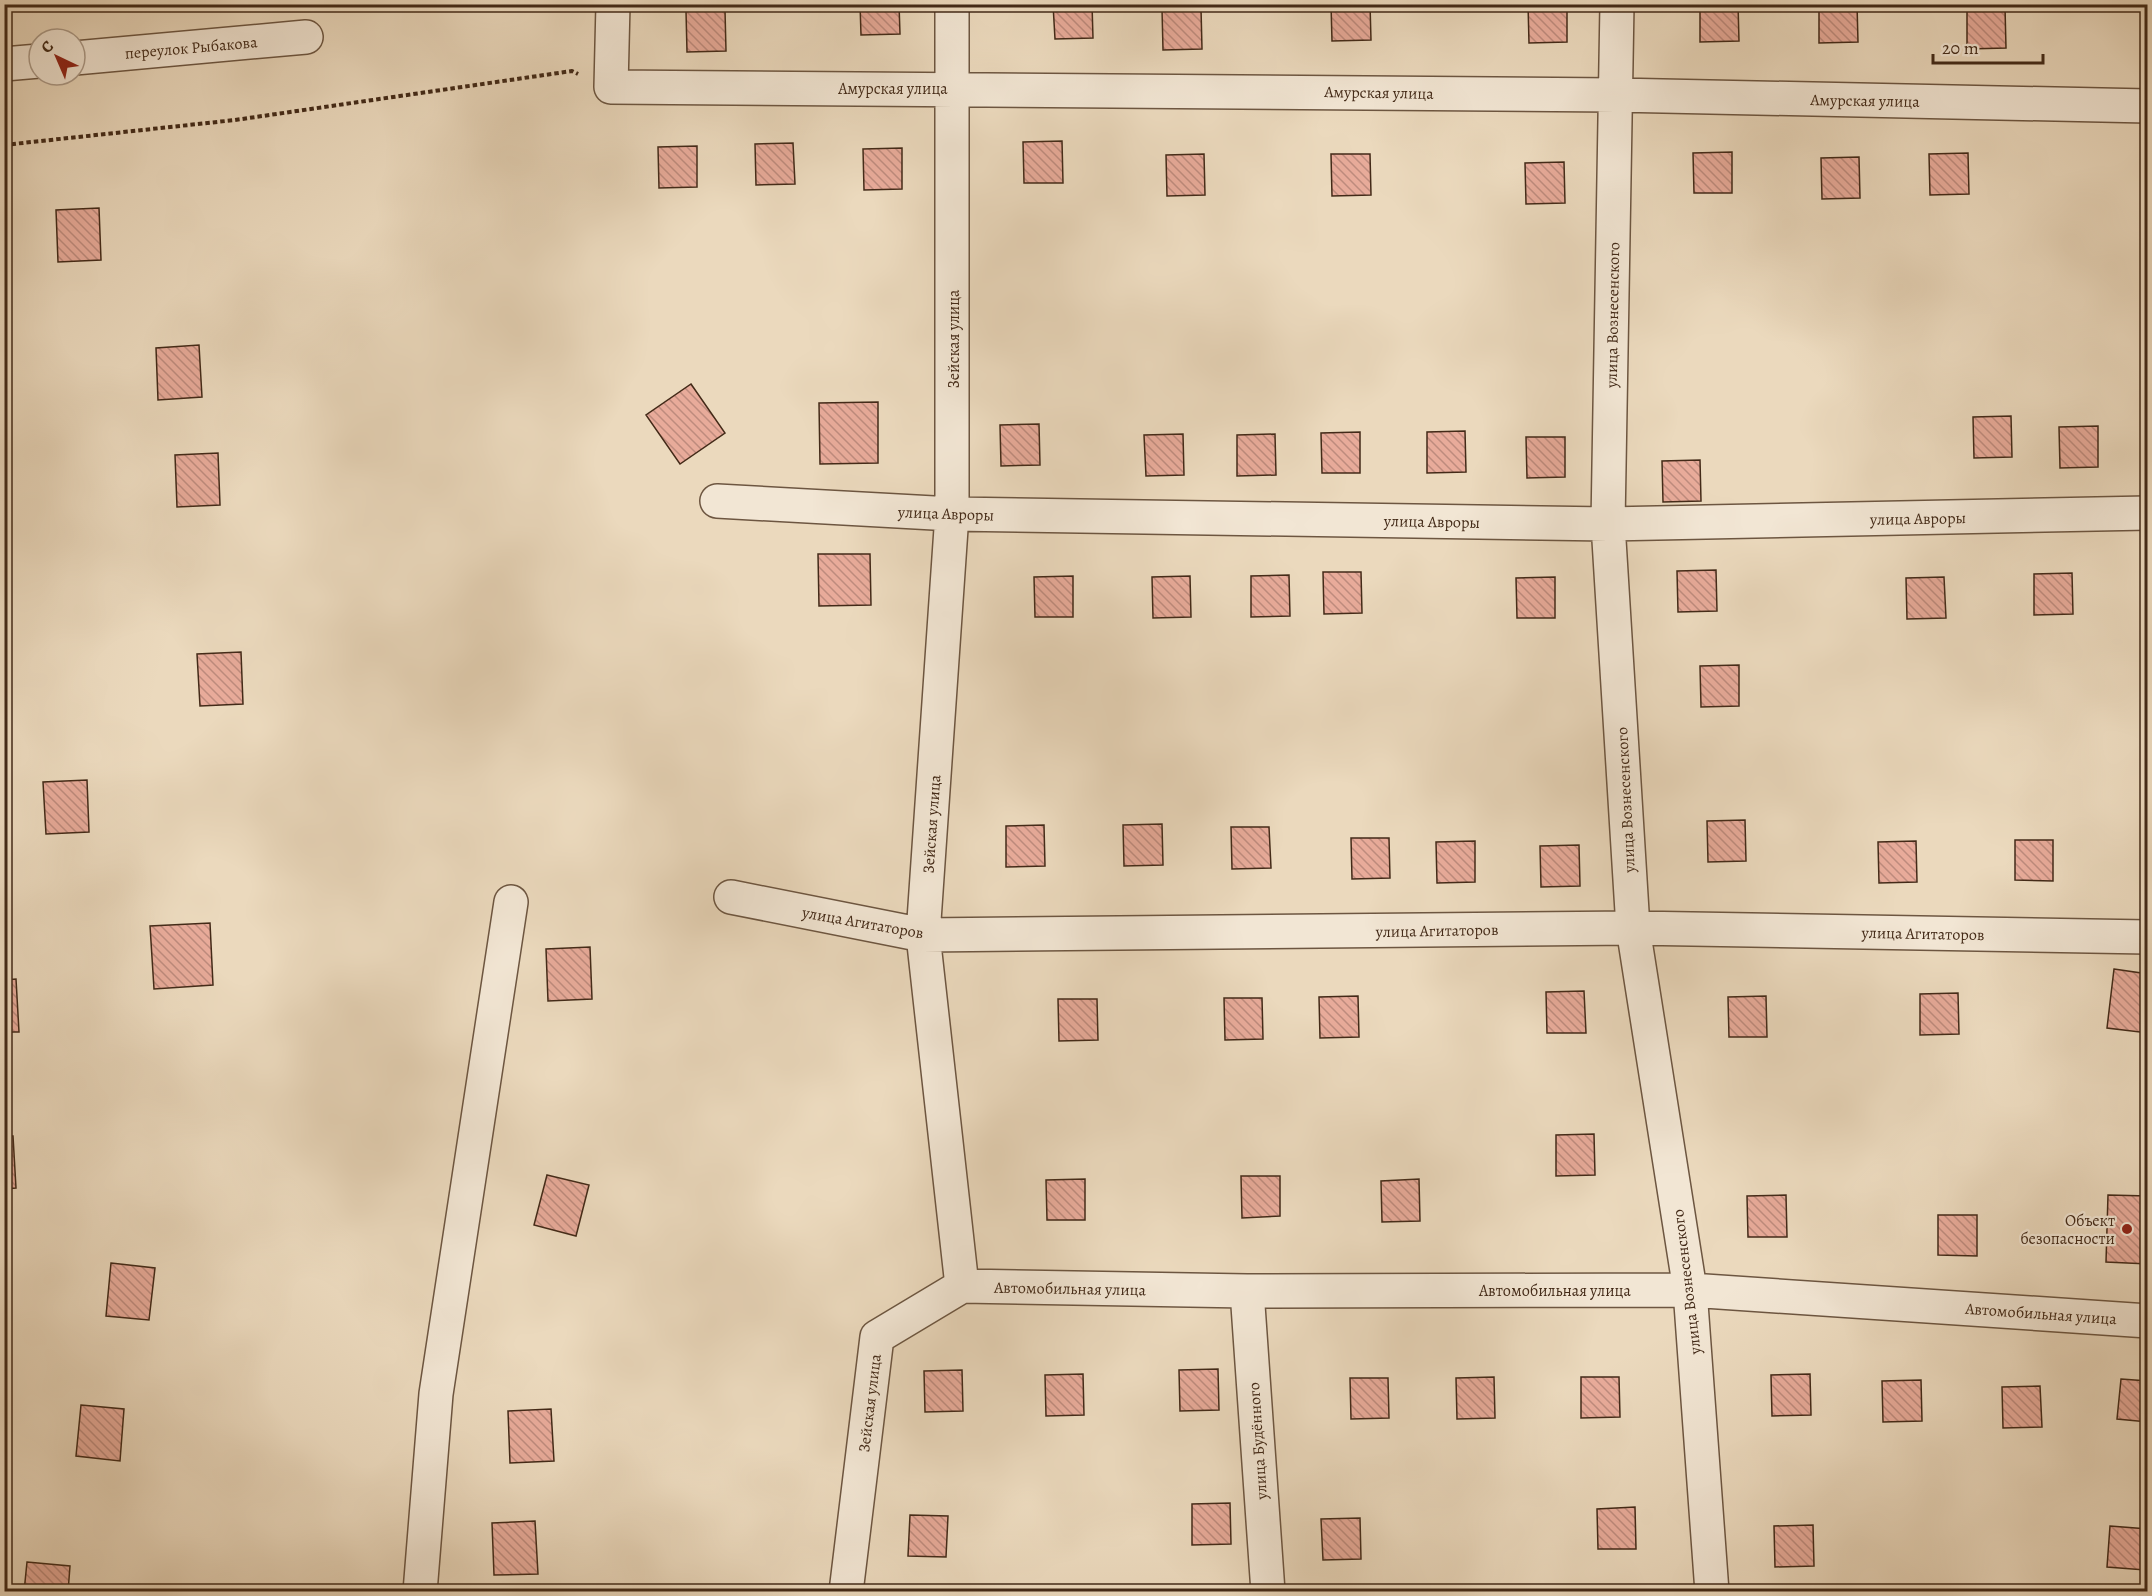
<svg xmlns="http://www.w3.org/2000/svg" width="2152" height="1596" font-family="Alegreya,serif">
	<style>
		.building { fill: url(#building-back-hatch); stroke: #432a18; stroke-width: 1.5 }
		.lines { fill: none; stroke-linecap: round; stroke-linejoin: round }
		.minor-casing { stroke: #6d5641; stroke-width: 36 }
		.path { stroke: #432a18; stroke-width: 4; stroke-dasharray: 4.5 3; stroke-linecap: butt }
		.minor { stroke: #f2e6d4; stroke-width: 33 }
		.poi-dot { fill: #8f2418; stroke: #f2e6d4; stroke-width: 2 }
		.labels { text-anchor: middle; stroke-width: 4.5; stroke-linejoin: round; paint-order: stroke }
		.street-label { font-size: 16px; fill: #432a18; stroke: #f2e6d4 }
		.poi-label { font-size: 16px; fill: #432a18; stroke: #f2e6d4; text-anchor: end }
	</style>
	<defs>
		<pattern id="building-back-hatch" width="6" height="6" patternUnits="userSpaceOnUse" patternTransform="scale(1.5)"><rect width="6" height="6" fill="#e8ab9a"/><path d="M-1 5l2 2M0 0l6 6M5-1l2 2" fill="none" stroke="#be8b7d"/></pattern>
	</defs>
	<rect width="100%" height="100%" fill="#ebd9bd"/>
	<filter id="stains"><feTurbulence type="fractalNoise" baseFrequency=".00333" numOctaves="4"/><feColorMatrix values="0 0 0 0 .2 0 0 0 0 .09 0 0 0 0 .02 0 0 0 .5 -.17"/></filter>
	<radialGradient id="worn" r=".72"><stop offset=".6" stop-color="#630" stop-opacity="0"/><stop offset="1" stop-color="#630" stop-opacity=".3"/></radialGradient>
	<path class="building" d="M860,4H899L900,34L861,35Z
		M1053,4H1092L1093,38L1055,39Z
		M1331,4H1370L1371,40L1332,41Z
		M1528,4H1567V42L1529,43Z
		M1700,4H1738L1739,41L1700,42Z
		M1819,4H1857L1858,42L1819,43Z
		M2005,7L2006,48L1967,49V8Z
		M1201,8L1202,49L1163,50L1162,9Z
		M725,10L726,51L687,52L686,11Z
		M1062,141L1063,183H1024L1023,142Z
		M793,143L795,184L756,185L755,144Z
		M697,146V187L659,188L658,147Z
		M902,148V189L864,190L863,149Z
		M1732,152V193H1694L1693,153Z
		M1968,153L1969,194L1930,195L1929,154Z
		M1204,154L1205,195L1167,196L1166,155Z
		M1331,154H1370L1371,195L1332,196Z
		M1859,157L1860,198L1822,199L1821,158Z
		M1564,162L1565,203L1526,204L1525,163Z
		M99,208L101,260L58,262L56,210Z
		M199,345L202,397L158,400L156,348Z
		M691,384L725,433L680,464L646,415Z
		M878,402V463L820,464L819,403Z
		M2011,416L2012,457L1974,458L1973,417Z
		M1039,424L1040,465L1001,466L1000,425Z
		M2098,426V467L2060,468L2059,427Z
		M1465,431L1466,472L1427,473V432Z
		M1360,432V473H1322L1321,433Z
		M1183,434L1184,475L1146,476L1144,435Z
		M1275,434L1276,475L1237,476V435Z
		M1526,437H1565V477L1527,478Z
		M218,453L220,505L177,507L175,455Z
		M1700,460L1701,501L1663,502L1662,461Z
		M818,554H870L871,605L819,606Z
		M1716,570L1717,611L1678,612L1677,571Z
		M1323,572H1361L1362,613L1324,614Z
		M2072,573L2073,614L2034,615V574Z
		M1289,575L1290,616L1251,617V576Z
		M1073,576V617H1035L1034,577Z
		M1190,576L1191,617L1153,618L1152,577Z
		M1555,577V618H1517L1516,578Z
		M1944,577L1946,618L1907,619L1906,578Z
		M241,652L243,704L200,706L197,654Z
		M1739,665V706L1701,707L1700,666Z
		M87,780L89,832L46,834L43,782Z
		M1745,820L1746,861L1708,862L1707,821Z
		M1162,824L1163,865L1124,866L1123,825Z
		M1044,825L1045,866L1006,867V826Z
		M1231,827H1269L1271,868L1232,869Z
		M1351,838H1389L1390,878L1352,879Z
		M2015,840H2053V881L2015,880Z
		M1475,841V882L1437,883L1436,842Z
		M1916,841L1917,882L1879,883L1878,842Z
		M1579,845L1580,886L1541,887L1540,846Z
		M210,923L213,985L154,989L150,926Z
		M590,947L592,999L548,1001L546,949Z
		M2114,969L2148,974V1033L2107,1028Z
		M16,979L19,1032H4V980Z
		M1584,991L1586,1033H1547L1546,992Z
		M1958,993L1959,1034L1920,1035V994Z
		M1358,996L1359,1037L1320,1038L1319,997Z
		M1766,996L1767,1037H1729L1728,997Z
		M1224,998H1262L1263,1039L1225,1040Z
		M1058,999H1097L1098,1040L1059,1041Z
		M1594,1134L1595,1175L1556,1176V1135Z
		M4,1136H13L16,1188L4,1189Z
		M547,1175L589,1185L576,1236L534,1225Z
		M1241,1176H1280V1216L1242,1218Z
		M1085,1179V1220H1047L1046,1180Z
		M1419,1179L1420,1221L1382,1222L1381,1181Z
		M1786,1195L1787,1237H1748L1747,1196Z
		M2108,1195L2148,1196V1264L2106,1262Z
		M1938,1215H1977V1256L1938,1255Z
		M111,1263L155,1268L149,1320L106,1316Z
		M1218,1369L1219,1410L1180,1411L1179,1370Z
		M962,1370L963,1411L925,1412L924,1371Z
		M1083,1374L1084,1415L1046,1416L1045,1375Z
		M1810,1374L1811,1415L1772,1416L1771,1375Z
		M1494,1377L1495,1418L1457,1419L1456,1378Z
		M1581,1377H1619L1620,1417L1581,1418Z
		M1350,1378H1388L1389,1418L1351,1419Z
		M2121,1379L2148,1381V1422L2117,1419Z
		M1921,1380L1922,1421L1883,1422L1882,1381Z
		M2040,1386L2042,1427L2003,1428L2002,1387Z
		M81,1405L124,1409L120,1461L76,1456Z
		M551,1409L554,1461L510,1463L508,1411Z
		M1230,1503L1231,1544L1192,1545V1504Z
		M1635,1507L1636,1549H1598L1597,1509Z
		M910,1515L948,1516L946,1557L908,1556Z
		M1360,1518L1361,1559L1323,1560L1321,1519Z
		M535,1521L538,1574L494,1575L492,1523Z
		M1813,1525L1814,1566L1775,1567L1774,1526Z
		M2110,1526L2148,1529L2145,1570L2107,1567Z
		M27,1562L70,1566L68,1592H24Z"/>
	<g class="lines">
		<g class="minor-casing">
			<path id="minor" d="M613,4L611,87L1616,95L2148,106
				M1617,4L1608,524L1633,928L1690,1290L1712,1592
				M75,58L306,37
				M4,64L39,61
				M717,501L952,514L1608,524L2148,513
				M731,897L923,935L1633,928L2148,937
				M962,1286L1247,1291L1690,1290L2148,1321
				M1247,1291L1268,1592
				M420,1592L436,1394L511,902
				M846,1592L877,1337L962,1286L923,935L952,514V4"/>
		</g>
		<path class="path" d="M4,145L235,120L572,71L578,74"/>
		<use href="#minor" class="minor"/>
	</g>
	<circle class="poi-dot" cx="2127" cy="1229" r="6"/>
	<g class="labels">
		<g class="street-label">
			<text transform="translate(191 47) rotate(-5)" y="6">переулок Рыбакова</text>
			<text x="893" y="94">Амурская улица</text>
			<text transform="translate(1379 92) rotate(1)" y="6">Амурская улица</text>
			<text transform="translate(1865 100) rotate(1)" y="6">Амурская улица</text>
			<text transform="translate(1612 315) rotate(-89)" y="6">улица Вознесенского</text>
			<text transform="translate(953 339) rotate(-90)" y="6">Зейская улица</text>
			<text transform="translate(946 513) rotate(2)" y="6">улица Авроры</text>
			<text transform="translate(1918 518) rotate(-1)" y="6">улица Авроры</text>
			<text transform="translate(1432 521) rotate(1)" y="6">улица Авроры</text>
			<text transform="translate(1625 800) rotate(-93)" y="6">улица Вознесенского</text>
			<text transform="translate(931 824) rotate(-86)" y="6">Зейская улица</text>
			<text transform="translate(863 922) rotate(10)" y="6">улица Агитаторов</text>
			<text transform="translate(1437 930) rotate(-1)" y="6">улица Агитаторов</text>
			<text transform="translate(1923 933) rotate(1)" y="6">улица Агитаторов</text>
			<text transform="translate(1686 1282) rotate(-97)" y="6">улица Вознесенского</text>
			<text transform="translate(1070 1288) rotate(1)" y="6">Автомобильная улица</text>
			<text x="1555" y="1296">Автомобильная улица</text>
			<text transform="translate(2041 1313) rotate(4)" y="6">Автомобильная улица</text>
			<text transform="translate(869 1403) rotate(-83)" y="6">Зейская улица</text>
			<text transform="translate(1257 1441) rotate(-94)" y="6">улица Будённого</text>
		</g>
		<g class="poi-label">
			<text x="2115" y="1226">Объект<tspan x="2115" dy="18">безопасности</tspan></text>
		</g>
	</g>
	<rect width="2152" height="1596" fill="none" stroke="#ebd9bd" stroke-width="24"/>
	<rect x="6" y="6" width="2140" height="1584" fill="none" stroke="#432a18" stroke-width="3"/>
	<rect x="12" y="12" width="2128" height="1572" fill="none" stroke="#432a18" stroke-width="1.5"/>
	<g transform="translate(57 57) rotate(316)"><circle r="28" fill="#f2e6d4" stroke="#ac9b89" stroke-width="1.5"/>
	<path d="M0-4.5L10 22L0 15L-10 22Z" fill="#8f2418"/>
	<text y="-9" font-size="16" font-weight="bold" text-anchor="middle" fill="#432a18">С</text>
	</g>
	<path d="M1933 54v9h110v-9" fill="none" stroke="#432a18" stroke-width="3"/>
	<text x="1942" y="54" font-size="18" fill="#432a18" stroke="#f2e6d4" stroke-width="4.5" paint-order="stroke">20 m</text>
	<rect width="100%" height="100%" filter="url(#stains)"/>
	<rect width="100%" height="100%" fill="url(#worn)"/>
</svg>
